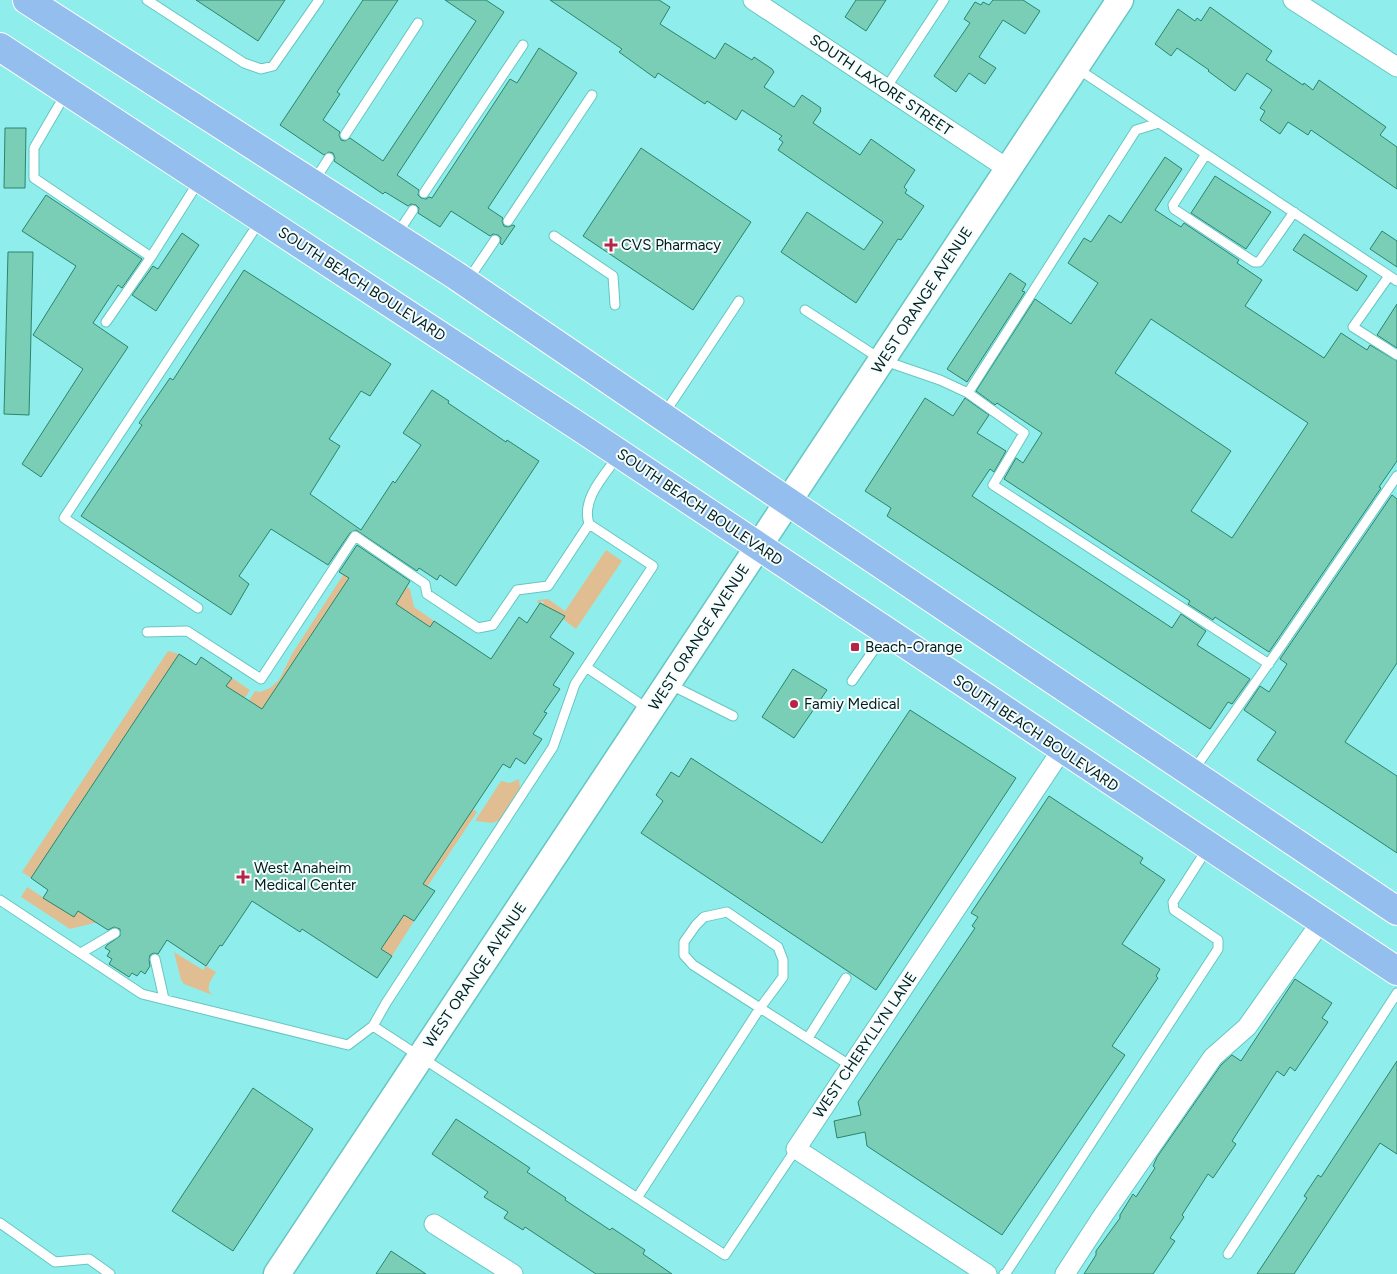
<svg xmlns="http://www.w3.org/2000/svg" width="1397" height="1274" font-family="Figtree,sans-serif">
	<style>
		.green { fill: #e1be92 }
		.building { fill: #79ceb5; stroke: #2b846e; fill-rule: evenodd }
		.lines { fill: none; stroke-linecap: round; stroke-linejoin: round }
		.lane-casing { stroke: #66c6c3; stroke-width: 11 }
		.street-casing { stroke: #66c6c3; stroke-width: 21 }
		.secondary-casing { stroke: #66c6c3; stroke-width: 29 }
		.primary-casing { stroke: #fff; stroke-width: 30 }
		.lane { stroke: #fff; stroke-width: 9 }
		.street { stroke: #fff; stroke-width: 19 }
		.secondary { stroke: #fff; stroke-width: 26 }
		.primary { stroke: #94beee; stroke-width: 28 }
		.poi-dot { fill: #b62447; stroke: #f5fdfd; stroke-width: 2 }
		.labels { text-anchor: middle; stroke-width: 4; stroke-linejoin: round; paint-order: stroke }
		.street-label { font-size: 15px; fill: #001e1e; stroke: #f5fdfd }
		.poi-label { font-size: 15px; fill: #001e1e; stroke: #f5fdfd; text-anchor: start }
	</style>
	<rect width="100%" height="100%" fill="#8feeeb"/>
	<path class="green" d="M606,550L622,561L576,629L543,604L544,602L542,601L539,604L537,602L538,600L548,599L565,611Z
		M354,558L361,560L209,791L216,751L255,691L260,692L270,688L279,680L292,654Z
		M386,573L410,589L414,607L434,621L430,627L396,604Z
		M168,651L179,654L31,878L22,872Z
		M232,678L250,690L188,784L186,783L243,697L226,686Z
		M519,779L520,788L500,820L492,823L475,821L501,781L510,783Z
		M473,809L477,812L427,887L423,884Z
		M27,887L74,917L78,911L118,917L70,929L21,897Z
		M404,915L414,921L392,956L381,949Z
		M174,952L203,970L206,966L216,972C212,979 206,985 210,993L215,996L184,984L181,980Z"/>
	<path class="building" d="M196,0H285L258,41Z
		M363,0H398L337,92L340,94L323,120L340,132L339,135L341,140L345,141L350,138L383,161L476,21L445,0H486L504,12L397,175L419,190L418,195L421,198L426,199L429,197L432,198L510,79L517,83L539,48L577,73L488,208L503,218L502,221L504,226L508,227L513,225L515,226L502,245L500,243L501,238L498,235L493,234L490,236L451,211L440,227L418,213L419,208L416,205L411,204L408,206L385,192L383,194L334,161L335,158L333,153L329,152L324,155L280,125Z
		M550,0H659L670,7L660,24L715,59L725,43L752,60L754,57L772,69L774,72L764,87L794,107L802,95L821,108L820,110L821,111L813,123L860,155L871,139L915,170L904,187L907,190L905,193L924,206L901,240L898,239L856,303L781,252L807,212L864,250L883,222L778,150L783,142L779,139L782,136L742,110L736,120L707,101L705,104L658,73L655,78L619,52L622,49Z
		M856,0H886L866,31L845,17Z
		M993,0H1023L1040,11L1025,34L1003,20L979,57L996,68L985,84L969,73L956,92L934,76L970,23L964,19L975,2L981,5L983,2L989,5Z
		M1210,7L1272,51L1266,60L1303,85L1304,83L1313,90L1319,80L1386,127L1380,135L1397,147V189L1311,130L1308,135L1288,122L1280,134L1260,120L1265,111L1260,108L1272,90L1247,73L1235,91L1208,71L1209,70L1177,48L1171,56L1155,44L1178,9L1195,21L1197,18L1201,21Z
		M5,128H26L25,188H4Z
		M641,148L751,222L693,310L583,236Z
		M1165,157L1182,169L1155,210L1181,227L1184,223L1239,260L1237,263L1262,280L1245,306L1324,358L1341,333L1367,350L1370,345L1397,361V461L1379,487L1381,488L1269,652L1215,617L1213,620L1188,604L1190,601L1004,479L1016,458L1023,463L1042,433L997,403L995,405L976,391L1035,299L1071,324L1098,283L1068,263L1084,238L1091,242L1109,215L1121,223ZM1151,319L1308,423L1232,538L1191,511L1231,451L1115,373Z
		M1215,176L1271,212L1246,249L1191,213Z
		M46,195L142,259L122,288L118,285L93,323L128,347L41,477L22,464L83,369L33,335L76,266L22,231Z
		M1382,231L1397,241V267L1370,249Z
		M182,233L199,245L156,311L132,295L153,266L158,269Z
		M1304,234L1367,276L1357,291L1293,250Z
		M8,252H33L29,415L4,414Z
		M244,270L391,364L370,396L361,391L329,439L340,446L310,494L361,530L393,481L395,483L421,445L403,433L432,390L449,401L448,403L506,442L507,440L539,461L456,586L440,575L437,580L419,568L417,571L356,530L350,533L328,565L271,529L239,576L249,584L231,615L81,516L142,425L139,423L170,378L173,380Z
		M1010,273L1026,284L1022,291L1025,292L967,382L947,369Z
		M1397,304V348L1377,335Z
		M925,398L953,416L965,398L989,415L977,433L1006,451L994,472L990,469L972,496L1172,628L1181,614L1206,631L1197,645L1250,679L1232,704L1228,702L1210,729L887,516L891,508L865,491Z
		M1392,495L1397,499V663L1345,742L1397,776V853L1257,760L1276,732L1244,710L1260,686L1269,692L1287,664L1280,659Z
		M357,545L410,581L396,604L430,627L434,621L491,659L519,617L527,623L540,603L565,616L550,637L574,653L553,685L560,689L544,712L547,713L533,734L542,739L525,764L516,758L510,768L503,764L423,884L435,891L414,921L404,915L381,949L392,956L377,978L302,929L300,932L252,901L222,946L220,945L206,966L167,940L158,954L154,953L150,955L149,960L150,966L145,974L141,971L137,976L132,973L129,977L109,964L112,959L107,956L110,951L105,948L107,945L120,936V929L114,927L108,930L78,911L74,917L43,898L48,890L31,878L179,654L196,665L201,657L232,678L226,686L262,709L349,578L339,572Z
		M793,669L827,690L794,738L762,717Z
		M910,710L1016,778L876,990L641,833L663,801L656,795L671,772L679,777L691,758L822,843Z
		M1049,796L1143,858L1140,863L1165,880L1122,944L1160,969L1156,976L1158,978L1112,1046L1125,1055L1002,1235L867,1146L865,1132L837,1138L834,1121L861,1115L858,1102L975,928L972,926L978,917L971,913Z
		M1295,979L1332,1003L1322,1018L1328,1022L1295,1071L1290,1067L1284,1076L1277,1071L1232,1141L1236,1144L1213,1178L1208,1174L1182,1215L1184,1217L1170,1238L1175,1241L1153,1274H1084L1096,1255V1251L1120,1218V1215L1133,1194L1136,1197L1155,1168L1153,1166L1157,1157L1221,1065L1232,1055L1241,1061Z
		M1397,1061V1154L1380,1143L1294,1274H1257L1307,1198L1304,1196L1318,1175L1321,1177Z
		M253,1088L313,1129L233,1251L172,1211Z
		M456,1119L530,1168L527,1172L566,1198L565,1200L610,1230L612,1228L645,1250L643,1254L672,1274H596L525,1227L523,1230L504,1218L508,1212L484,1197L488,1192L432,1154Z
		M391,1251L426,1274H376Z"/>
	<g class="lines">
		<g class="lane-casing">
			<path id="lane" d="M147,0L244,63L261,69L273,66L319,0
				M1078,69L1397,281
				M886,88L944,0
				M66,93L34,148V178L151,257L106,322
				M345,135L418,23
				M1206,154L1173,205L1174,209L1254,262H1259L1294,212
				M314,181L329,158
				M424,193L523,45
				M508,221L592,95
				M397,234L413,210
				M554,236L613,276L615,305
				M151,257L199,181
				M1389,276L1353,327L1397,355
				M468,280L495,240
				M805,310L882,360L940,380L968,393L1136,130L1159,123
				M968,393L1024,433L993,485L1269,664
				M664,414L739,301
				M198,608L64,518L260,221
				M147,632L187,631L261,679L355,536L425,584L427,594L478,628L493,625L517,590L548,586L589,524
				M586,667L648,709
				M852,681L885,634
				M671,685L733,716
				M1193,771L1281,646L1397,476
				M0,900L142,994L348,1045L373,1026L386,1003L553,747L575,684L653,566L589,524C581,499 604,476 618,456
				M81,953L115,933
				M155,959L164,999
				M373,1026L725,1255L796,1149
				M808,1038L846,978
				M637,1198L760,1008L693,965L684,955V942L696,925L704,917L727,912L778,947L783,960V977L760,1008L851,1066
				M0,1223L55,1262L89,1259L110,1274
				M1228,1254L1397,993
				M1004,1274L1006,1273L1218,949V940L1174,910L1173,902L1207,849"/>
		</g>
		<g class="street-casing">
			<path id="street" d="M753,0L1008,169
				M1293,0L1397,67
				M434,1224L513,1274
				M987,1274L796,1149L1061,751
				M1065,1274L1102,1217L1213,1057L1247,1027L1321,922"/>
		</g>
		<g class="secondary-casing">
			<path id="secondary" d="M277,1274L1120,0"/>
		</g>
		<g class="primary-casing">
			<path id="primary" d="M27,0L455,275L750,476L1397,911
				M0,47C195,174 390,301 584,430C855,611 1125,793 1397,971"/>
		</g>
		<use href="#lane" class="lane"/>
		<use href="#street" class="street"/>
		<use href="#secondary" class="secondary"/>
		<use href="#primary" class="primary"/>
	</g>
	<g class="poi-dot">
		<path d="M608.5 237.5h5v5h5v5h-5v5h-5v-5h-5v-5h5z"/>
		<rect x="850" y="642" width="10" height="10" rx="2.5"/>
		<circle cx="794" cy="704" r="5"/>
		<path d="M240.5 869.5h5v5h5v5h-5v5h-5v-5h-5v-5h5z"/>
	</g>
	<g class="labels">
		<g class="street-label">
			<text transform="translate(881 85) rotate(34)" y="5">SOUTH LAXORE STREET</text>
			<text transform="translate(362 284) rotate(33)" y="5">SOUTH BEACH BOULEVARD</text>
			<text transform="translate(922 300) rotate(-57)" y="5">WEST ORANGE AVENUE</text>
			<text transform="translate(700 507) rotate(34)" y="5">SOUTH BEACH BOULEVARD</text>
			<text transform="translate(699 637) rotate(-57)" y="5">WEST ORANGE AVENUE</text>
			<text transform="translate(1036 733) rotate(34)" y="5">SOUTH BEACH BOULEVARD</text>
			<text transform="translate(475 975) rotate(-56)" y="5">WEST ORANGE AVENUE</text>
			<text transform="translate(865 1045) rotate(-56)" y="5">WEST CHERYLLYN LANE</text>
		</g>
		<g class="poi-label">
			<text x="621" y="250">CVS Pharmacy</text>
			<text x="865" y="652">Beach-Orange</text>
			<text x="804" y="709">Famiy Medical</text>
			<text x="254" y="873">West Anaheim<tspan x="254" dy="17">Medical Center</tspan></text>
		</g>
	</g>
</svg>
